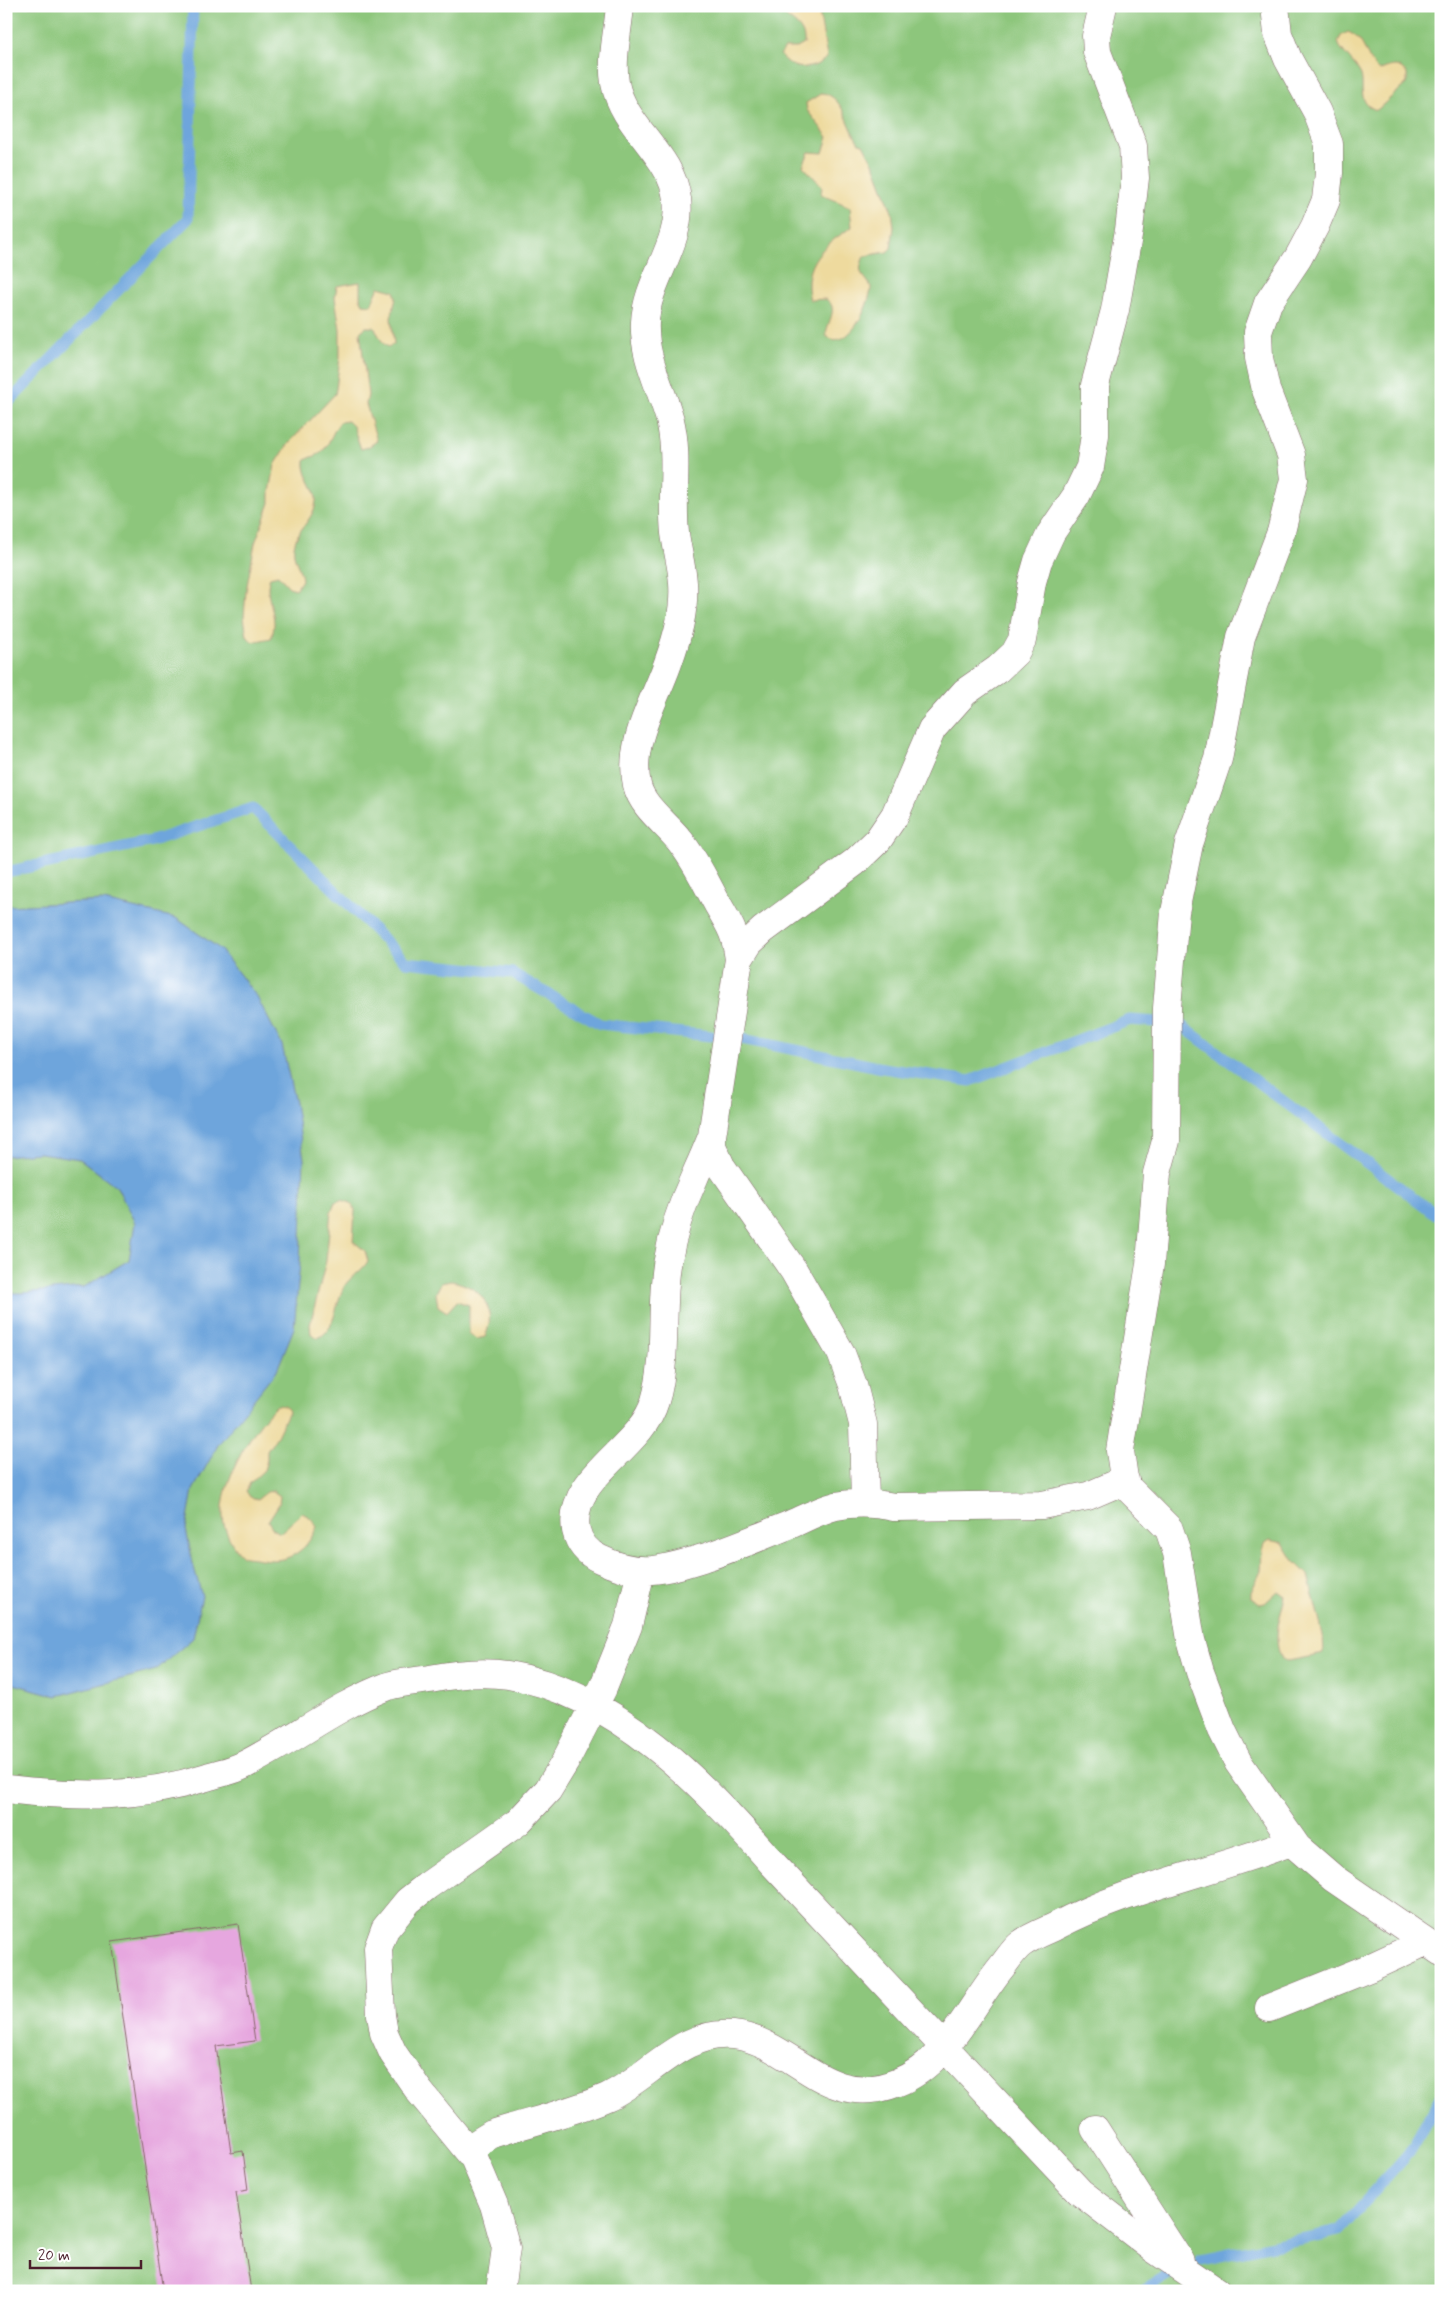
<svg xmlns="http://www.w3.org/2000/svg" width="1447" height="2297" font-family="Mynerve,sans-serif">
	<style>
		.green { fill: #8dc67b; stroke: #6c7253 }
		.sand { fill: #eeda9e; stroke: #9c7c64 }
		.water { fill: #6ea5dc; stroke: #5c6284 }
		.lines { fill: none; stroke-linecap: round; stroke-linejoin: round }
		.stream { stroke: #6ea5dc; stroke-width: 11 }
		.building { fill: #e6a7df }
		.minor-casing { stroke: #86686a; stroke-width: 29 }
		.minor { stroke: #fff; stroke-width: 28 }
	</style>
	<rect width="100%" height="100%" fill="#fff"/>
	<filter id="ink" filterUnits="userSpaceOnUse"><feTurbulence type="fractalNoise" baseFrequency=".02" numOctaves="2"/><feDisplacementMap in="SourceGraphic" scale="10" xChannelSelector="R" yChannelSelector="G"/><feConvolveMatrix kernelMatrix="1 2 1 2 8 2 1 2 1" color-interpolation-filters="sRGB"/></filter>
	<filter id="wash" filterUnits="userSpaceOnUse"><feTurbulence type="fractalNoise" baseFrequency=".0096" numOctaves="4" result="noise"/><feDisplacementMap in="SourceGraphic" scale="20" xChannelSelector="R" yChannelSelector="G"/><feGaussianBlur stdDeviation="1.12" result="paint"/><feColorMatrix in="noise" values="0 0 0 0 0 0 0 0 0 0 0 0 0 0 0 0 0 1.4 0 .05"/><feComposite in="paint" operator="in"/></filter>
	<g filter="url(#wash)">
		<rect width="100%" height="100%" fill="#f4f0de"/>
		<path class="green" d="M6,6H1441V2291H6Z"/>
		<path class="sand" d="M781,6H818L827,57C814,71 792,72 780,55L785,48H797L804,44C806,27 790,21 779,11Z
			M1348,32C1366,38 1365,60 1379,71C1390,66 1399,62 1407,74V83L1377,110C1355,104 1366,83 1360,73C1355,63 1346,56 1340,47L1338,42L1341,36Z
			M822,93C844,96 848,128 859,143L863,144L875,167L892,212L894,227L891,248L887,252L864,256C856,276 863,272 871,287C870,304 849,353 826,336C826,323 841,307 825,299L810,300C801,263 824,245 852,227L850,207L821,194L822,186L803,166L809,152L823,153L828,137L807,110L806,103Z
			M360,282V298L363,304L371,305L379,287L394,291L396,298L391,318L394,344L388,347L383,343L374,327H366L360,332L368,395L366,404L377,441L368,447L361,449L353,426L348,421L340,422C333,430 330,443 323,451C317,457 310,456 305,461C303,476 317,486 316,501C315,519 296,529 294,547C292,559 301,568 302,580L296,589L289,587L278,575L270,577C262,599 281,614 271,638L252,642L247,636L244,617L246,591L255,543L270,503V492L275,465L289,443L335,394L336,389L340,357V329L335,297L337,286Z
			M342,1200L351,1203L355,1210L353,1241L365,1251L368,1261C361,1273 349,1277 344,1287C335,1303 336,1330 318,1338L311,1334L310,1325L326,1261L331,1212L335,1202Z
			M451,1281C481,1286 498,1308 485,1337L476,1339L469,1333V1305L457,1301L447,1312L438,1306L436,1293L441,1283Z
			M277,1405L285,1406L289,1411L277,1436L267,1451V1460L264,1470L250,1483L246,1491L250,1497L258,1499L267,1492L273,1491L280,1496L279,1504L268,1521L273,1529L280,1533L302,1513L311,1518L317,1527C313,1535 308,1544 302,1549C287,1562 272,1561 255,1558C250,1557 244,1558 240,1554C234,1548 228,1537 225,1528C213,1492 252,1428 277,1405Z
			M1270,1540L1283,1543L1294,1561L1308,1575L1323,1635L1324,1654L1288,1661L1282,1659C1271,1638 1281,1617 1285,1596L1278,1591L1265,1603L1260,1604L1251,1598V1592L1261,1571L1262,1550L1264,1544Z"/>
		<path class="water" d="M104,901L176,918L220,949L257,997L282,1045L295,1103L304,1159L300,1263L294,1328L277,1370L218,1445L193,1490L186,1529L193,1564L202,1596L193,1638L156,1670L57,1696L6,1682V1293H22L84,1287L129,1260L135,1223L117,1187L80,1159L40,1153L6,1156V906Z"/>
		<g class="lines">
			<path class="stream" d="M6,405L188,219L193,6
				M6,872L152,841L253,808L406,962L512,973L600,1024L711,1036
				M1182,1026L1441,1218
				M742,1039L883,1068L970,1081L1130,1020L1157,1022
				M1201,2260L1339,2231L1408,2154L1441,2097
				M1142,2291L1171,2274"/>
		</g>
		<g id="blocks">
			<path class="building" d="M238,1924L255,2041L216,2046L231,2153L243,2151L248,2190L236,2192L251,2291H163L112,1942Z"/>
		</g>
	</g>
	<g filter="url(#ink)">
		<use href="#blocks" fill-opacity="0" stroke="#86686a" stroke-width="1"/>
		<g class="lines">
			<g class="minor-casing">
				<path id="minor" d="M620,6C618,31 611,58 615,83C623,127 672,154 677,199C683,243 647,279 645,322C643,357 661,387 670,420C679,457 671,496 675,533C677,550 682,566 683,583C685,611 677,638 668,663C654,703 628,742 637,785C642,807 667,824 680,841C696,861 705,881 717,903C723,914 732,927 735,939C737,946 738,953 739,959
					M1103,6L1096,36L1097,52L1133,146L1135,178L1129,230L1115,310L1095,385V435L1090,467L1076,496L1051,533L1038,561L1032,582L1022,640L1015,653L998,669L965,692L932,729L895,815L878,840L855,862L763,930L749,943L739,959L712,1136C707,1150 701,1162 695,1176C682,1204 672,1235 667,1265C660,1311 668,1358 655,1401C641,1450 567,1476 576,1530C579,1543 587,1553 600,1559C641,1579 667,1569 709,1556C736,1547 762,1536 789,1525C805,1518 820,1510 836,1506C855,1502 875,1503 894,1507L1042,1505L1088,1496L1125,1480
					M1275,6L1278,34L1288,59L1317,112L1329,144V173L1326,200L1315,226L1298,258L1268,303L1258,332L1259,358L1266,390L1291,455L1294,479L1281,532L1241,637L1218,759L1189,844L1175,912L1167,1008L1166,1141L1157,1173L1150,1264L1120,1451L1125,1485L1169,1529L1177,1553L1191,1640L1200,1672L1222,1730L1238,1762L1297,1847L1333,1878L1441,1952
					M712,1136V1146L721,1166L794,1271L841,1353L853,1385L863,1424L865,1503
					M6,1789C78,1797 137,1799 207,1777C219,1773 233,1771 244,1765C292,1741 337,1705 388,1686C401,1682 417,1681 430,1679C455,1674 482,1671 508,1675C617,1693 704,1785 773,1864L1080,2192L1154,2249L1216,2291
					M1269,2008L1369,1968L1425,1942
					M1095,2129L1180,2261
					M471,2154L479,2142L492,2134C530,2122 570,2113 607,2097C649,2078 681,2030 733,2035C793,2041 825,2111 896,2083C947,2063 968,2009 1000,1969C1007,1961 1013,1950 1021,1944C1030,1937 1043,1932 1054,1927C1129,1887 1214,1872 1293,1841
					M500,2291L506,2248L494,2205L474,2158L419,2091L393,2053L384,2033L381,2015L378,1948L385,1929L408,1901L427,1886L518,1822L548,1790L565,1762L603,1688L628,1626L641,1571"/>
			</g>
			<use href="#minor" class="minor"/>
		</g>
	</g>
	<rect width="1447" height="2297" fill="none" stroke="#fff" stroke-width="25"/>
	<path d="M30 2260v8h111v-8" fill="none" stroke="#4a1f2b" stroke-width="2.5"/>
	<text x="38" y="2260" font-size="15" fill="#4a1f2b" stroke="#ffffff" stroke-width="4" paint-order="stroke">20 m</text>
</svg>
